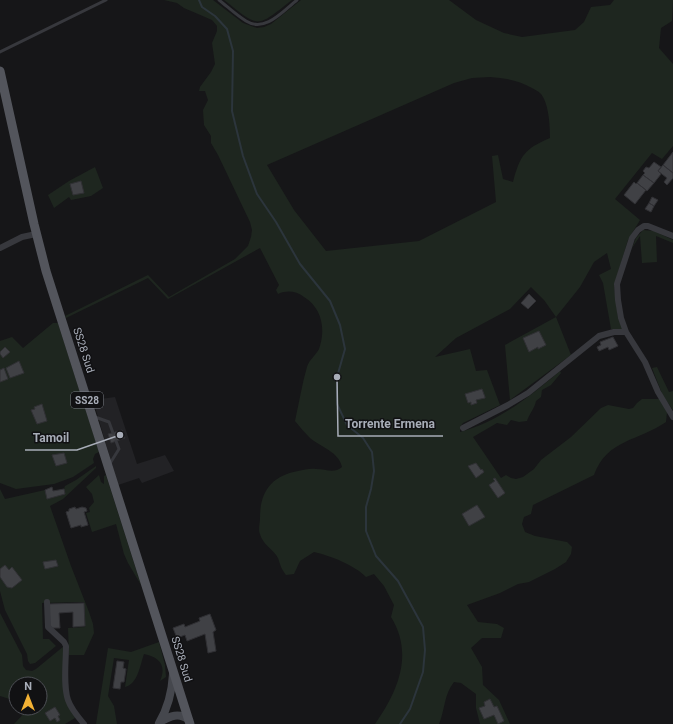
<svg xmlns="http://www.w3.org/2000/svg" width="673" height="724" font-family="Roboto,sans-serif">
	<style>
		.built { fill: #222225 }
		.green { fill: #1e261f; fill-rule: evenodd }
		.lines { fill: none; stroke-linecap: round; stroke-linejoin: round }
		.stream { stroke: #2c353c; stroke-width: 2 }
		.building { fill: #404145; stroke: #303034 }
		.service { stroke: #37383d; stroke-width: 3 }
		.minor { stroke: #37383d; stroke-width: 6 }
		.secondary { stroke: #45474d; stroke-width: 8 }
		.primary { stroke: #53555c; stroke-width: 9 }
		.labels { text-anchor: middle; stroke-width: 3; stroke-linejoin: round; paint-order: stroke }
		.shield { fill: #111113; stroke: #7b7e86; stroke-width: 1 }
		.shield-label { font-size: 10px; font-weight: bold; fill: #a8adb8 }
		.street-label { font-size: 11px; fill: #a8adb8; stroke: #111113 }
		.leader { fill: none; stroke: #a8adb8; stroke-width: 1.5 }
		.callout-dot { fill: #a8adb8; stroke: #111113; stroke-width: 1.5 }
		.callout-label { font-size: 12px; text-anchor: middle; font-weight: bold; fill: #a8adb8; stroke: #111113; stroke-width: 3; stroke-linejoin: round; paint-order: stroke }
	</style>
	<rect width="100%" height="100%" fill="#161618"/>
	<path class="built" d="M115,397L137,464L165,455L174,471L142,483L139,478L118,485L93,400Z"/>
	<path class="green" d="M164,0H213L243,23L257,28L264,27L271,24L301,0H449L476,20L504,33L522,37L575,30L584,22L591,7L610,5L614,0H673L672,21L661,28L659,48L673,64V146L662,159L652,153L615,199L640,220L628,240L614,286L618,318L623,330L611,329L603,283L599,275L611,269L607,253L594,262L580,287L556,317L571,355L510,400L505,345L556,317L544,300L531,287L510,309L456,338L435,357L470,349L476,371L487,370L500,405L463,423L460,427V432C499,422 530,396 560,371L561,373L551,385L542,390L541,397L536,401C535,408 529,414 527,421L519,422L511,420L507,425L497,423L473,437L501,478L506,475L511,478L516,479L523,477L534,469L541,460L571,437L601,408L608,405L629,409L633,408L637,403L642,399H660L667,412L666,422C639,441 607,439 594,475L533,505L531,514L524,517L522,524L525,532L535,536L567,542L572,547L571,554L566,562L555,569L529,582L518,584L500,593L467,605L478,622L497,624L504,628L501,638H482L471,648L482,667L483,685L499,700L510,724H480L476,708V694L461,683L454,682C444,694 445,710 439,724H375C398,691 414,654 391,617L394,605L384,586L374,574L366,577C356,566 329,555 314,552L300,561L294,574L286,575C280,567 281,566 278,558C274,550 262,544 260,534C258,530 260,523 260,518C260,492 271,476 298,471C304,470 310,468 316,469C326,469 334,474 342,467C339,452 321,447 310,438C305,433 300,427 295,421C299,403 302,384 307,367C309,360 316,355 319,349C326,329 322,308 304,297C296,291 287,290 278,294L276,290L279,285L260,248L168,299L148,278L66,318L65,316L148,275L169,297L235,259L248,246L251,237L252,230L250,222L218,155L211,143V136L204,125L203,110L208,100L205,91H199L200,87L211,72L215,64L212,43L217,31V26L212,20L184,8L177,3ZM490,77C505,78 518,80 532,88C534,89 538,91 540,93C549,102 550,126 550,138C524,149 520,156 513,182L503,179L498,155L492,156L496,202L419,241L326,251L294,210L267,165L454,83L472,78Z
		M224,0H292C255,29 260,28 224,0Z
		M95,167L103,188L91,196L71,200L69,197L54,208L48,195L69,181Z
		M643,230L654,231L673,240V243L656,236L657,262L642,263L640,236L632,248L636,238Z
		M53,323H58L99,452L95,454L93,459L94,463L73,477L54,484L16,489L0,483V341L12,337L23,348Z
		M657,367L669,392L673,391V410L663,396L652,368Z
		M96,466V468L63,499L50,506L71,566L89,612L93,624L94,633L84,655H69L68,628L85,627L84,602L42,603L43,639H49L56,646L35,663L30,664L28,661L27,654L5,610L0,591V489L5,499L45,490L48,499L65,494L64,489L65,486L76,480Z
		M99,475L101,482L104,484V476L106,475L141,585L128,563L124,554L116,524L92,532L86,513L90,512L89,508L94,502L92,494L86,487Z
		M0,613L22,655L23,666L26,670L32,671L36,669L64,646L65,696L75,718L65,724H14L29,708H40V684H16V701L0,696Z
		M159,642L165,665L166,677L160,681C167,665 159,657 144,654C140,665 138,684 125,687L129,660L114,658L108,696L114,706L117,724H96L108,648L131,652Z"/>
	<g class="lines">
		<path class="stream" d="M199,0L202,7L215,16L227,29L233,51L232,111L243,156L257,194L276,222L300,264L330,301L340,325L345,349L337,377V404L347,425L363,438L372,452L374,471L371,489L366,507V531L376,556L398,581L423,627L425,650L423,672L410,709L400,724"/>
	</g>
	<path class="building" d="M673,152V173L663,165Z
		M654,162L661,167L658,171L661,174L654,183L643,175L645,173L643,171L646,167L649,168Z
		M663,165L673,173V178L667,185L664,182L667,178L658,171Z
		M643,175L654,183L647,191L637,183Z
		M81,181L84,193L73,195L70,184Z
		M634,182L636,184L637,183L646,190L635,204L624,195Z
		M652,197L658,200L654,206L649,203Z
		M649,203L654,206L651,212L645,209Z
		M529,294L536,301L528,309L521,303Z
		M539,331L546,345L538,349V347L529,352L523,338Z
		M613,337L618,346L609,350L608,347L599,351L597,347L601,345L600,342Z
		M5,347L10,352L3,358L0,354V352Z
		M19,361L24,373L10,378L6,368Z
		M4,368L8,379L0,382V370Z
		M482,389L485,397V398L476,400L477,403L471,405V402L468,403L465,394Z
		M42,404L47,421L37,424L31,410L35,409L34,407Z
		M122,430L125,438L111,443L108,434Z
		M64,453L67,463L56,466L52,455Z
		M476,463L481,470L482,469L484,472L476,478L468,466Z
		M495,478L505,493L498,498L489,485L495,481L493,479Z
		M52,487L53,491L64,489L65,494L47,499L45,490Z
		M477,505L485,517L469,526L462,514Z
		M75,507L76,509L82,507L86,508L87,511L84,512L88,525L81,527V525L71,528L66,512L69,511V509Z
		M56,560L58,566L45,569L43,562Z
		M5,565L9,570L12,567L22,580L12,588L7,587L0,577V569Z
		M84,603L85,626L73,627V612L59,613L60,628H50L49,604Z
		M210,614L216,630L213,632L216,651L208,653L205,634L187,641L185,635L177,638L173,628L184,624L185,627L200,621L199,618Z
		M117,661L124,662L123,668L126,669L124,682H121L120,689L113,688Z
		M490,699L494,707L497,706L504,721L498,724L494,715L484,719L479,708L485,706L484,702Z
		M55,707L60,715L58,716L60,720L57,722L55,718L50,721L45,713Z"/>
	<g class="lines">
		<path class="service" d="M219,0C228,7 236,15 246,21C265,33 283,11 297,0
			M0,52L106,0
			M95,417L109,422L113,433
			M109,465L119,449L116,441"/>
		<path class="minor" d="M673,236L648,226H644L638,230L632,238L617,284L618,300L621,318L626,332L645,362L658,392L673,417
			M0,248L22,237L36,234
			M463,428L508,405L528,393L599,336L614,332H626
			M47,602L48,627L64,642L66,646C66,662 63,685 68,700C71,709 78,717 84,724"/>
		<path class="secondary" d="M160,722C170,716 179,712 189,720
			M159,723C168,708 172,692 173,674"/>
		<path class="primary" d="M0,71L34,224L46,271L190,724"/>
	</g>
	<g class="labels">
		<rect class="shield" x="71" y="392" width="32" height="16" rx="3"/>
		<g class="shield-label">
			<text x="87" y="404">SS28</text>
		</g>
		<g class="street-label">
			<text transform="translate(84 350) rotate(72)" y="4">SS28 Sud</text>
			<text transform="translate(182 659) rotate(73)" y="4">SS28 Sud</text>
		</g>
	</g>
	<path class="leader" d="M337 377L338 436H443M120 435L77 450H25"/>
	<g class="callout-dot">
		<circle cx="337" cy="377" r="4"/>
		<circle cx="120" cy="435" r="4"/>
	</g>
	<g class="callout-label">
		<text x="390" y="428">Torrente Ermena</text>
		<text x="51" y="442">Tamoil</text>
	</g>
	<g transform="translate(28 696)"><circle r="19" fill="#111113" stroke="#4d4f55"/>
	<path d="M0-3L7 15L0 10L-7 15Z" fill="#f2b134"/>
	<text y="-6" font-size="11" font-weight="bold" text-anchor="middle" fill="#a8adb8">N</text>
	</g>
</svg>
